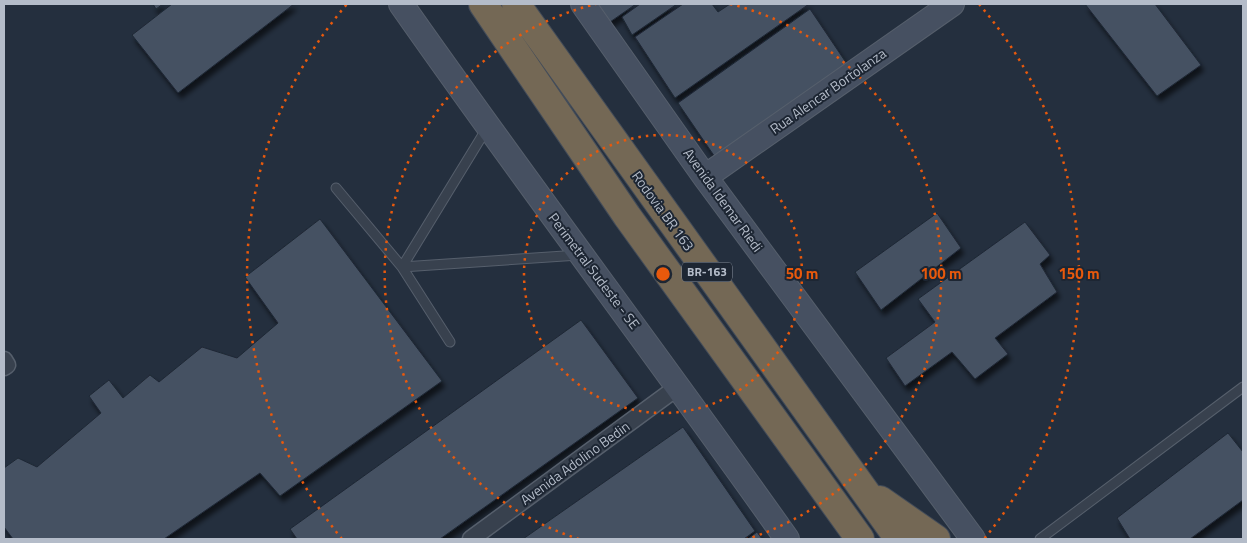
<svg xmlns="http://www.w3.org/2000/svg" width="1247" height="543" font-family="'Titillium Web',sans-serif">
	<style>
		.building { fill: #455162; stroke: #1f2835; filter: url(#shadow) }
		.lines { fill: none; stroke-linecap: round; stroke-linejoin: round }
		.lane-casing { stroke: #565f6c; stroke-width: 11 }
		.street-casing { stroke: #565f6c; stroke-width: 19 }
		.secondary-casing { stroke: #565f6c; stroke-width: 26 }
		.highway-casing { stroke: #434c59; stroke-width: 30 }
		.lane { stroke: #38414e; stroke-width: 9 }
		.street { stroke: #38414e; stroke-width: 16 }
		.secondary { stroke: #465061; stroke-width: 24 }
		.highway { stroke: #746855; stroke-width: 28 }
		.ring { fill: none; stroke: #e8590c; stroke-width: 2.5; stroke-dasharray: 2.5 5 }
		.labels { text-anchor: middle; stroke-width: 4; stroke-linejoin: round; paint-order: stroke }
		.shield { fill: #1d2633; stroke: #878f9c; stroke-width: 1 }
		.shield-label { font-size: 12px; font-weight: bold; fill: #b4bcc9 }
		.street-label { font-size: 14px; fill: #b4bcc9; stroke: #1d2633 }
		.centre { fill: #e8590c; stroke: #1d2633; stroke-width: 2.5 }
		.ring-label { font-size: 15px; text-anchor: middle; font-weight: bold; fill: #e8590c; stroke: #1d2633; stroke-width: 4; stroke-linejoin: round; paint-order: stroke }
	</style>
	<defs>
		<filter id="shadow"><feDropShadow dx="3" dy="5.5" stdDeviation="2.5" flood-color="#0009"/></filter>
	</defs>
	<rect width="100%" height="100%" fill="#242f3e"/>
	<path class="building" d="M153,4H163L156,9Z
		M172,4H294L178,93L132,35Z
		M597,4H636L610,22Z
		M640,4H677L632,35L622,17Z
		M683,4H712L718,12L730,4H809L675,98L635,37Z
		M1085,4H1155L1201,65L1157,96Z
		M810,9L849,67L717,160L678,103Z
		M937,213L961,248L881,310L855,272Z
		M320,219L442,381L280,496L260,473L164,539H13L4,527V468L18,458L37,467L101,413L89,396L109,380L123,398L150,375L159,382L202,347L237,358L278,323L245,277Z
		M1025,222L1050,255L1040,264L1057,292L995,338L1008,354L975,379L952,352L905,386L886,358L935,322L918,299Z
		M581,320L638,398L440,539H297L290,529Z
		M683,427L755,531L744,539H523Z
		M1228,433L1243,452V500L1190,539H1130L1117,518Z
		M757,532L762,539H748Z"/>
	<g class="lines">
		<g class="lane-casing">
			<path id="lane" d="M336,188L402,267L450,342
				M402,267L579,255
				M402,267L487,128
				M1040,539L1243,387"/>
		</g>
		<g class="street-casing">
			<path id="street" d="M4,360L7,365L4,367
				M471,539L679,386"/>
		</g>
		<g class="secondary-casing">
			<path id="secondary" d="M401,4C527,184 660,359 787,539
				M583,4L705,177L973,539
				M705,177L952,4"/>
		</g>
		<g class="highway-casing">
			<path id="highway" d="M483,4L627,216L860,539
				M516,4L899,539
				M880,500L936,539"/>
		</g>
		<use href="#lane" class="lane"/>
		<use href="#street" class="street"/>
		<use href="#secondary" class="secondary"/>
		<use href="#highway" class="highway"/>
	</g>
	<g class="ring">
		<circle cx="663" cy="274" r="139"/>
		<path d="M579 539A278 278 0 0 1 596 4M730 4A278 278 0 0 1 747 539"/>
		<path d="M342 539A416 416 0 0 1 347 4M979 4A416 416 0 0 1 984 539"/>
	</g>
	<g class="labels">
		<rect class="shield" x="682" y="262.5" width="50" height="19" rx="4"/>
		<g class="shield-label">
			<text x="707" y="276">BR-163</text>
		</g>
		<g class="street-label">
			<text transform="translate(828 91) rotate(-35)" y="5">Rua Alencar Bortolanza</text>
			<text transform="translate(723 200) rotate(54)" y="5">Avenida Idemar Riedi</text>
			<text transform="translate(663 211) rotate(54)" y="5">Rodovia BR 163</text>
			<text transform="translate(594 271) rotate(53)" y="5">Perimetral Sudeste - SE</text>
			<text transform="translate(575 463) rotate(-36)" y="5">Avenida Adolino Bedin</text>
		</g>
	</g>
	<circle cx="663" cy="274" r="8" class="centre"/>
	<g class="ring-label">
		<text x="802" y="279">50 m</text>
		<text x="941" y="279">100 m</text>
		<text x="1079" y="279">150 m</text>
	</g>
	<rect width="1247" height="543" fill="none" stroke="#b4bcc9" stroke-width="10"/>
</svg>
